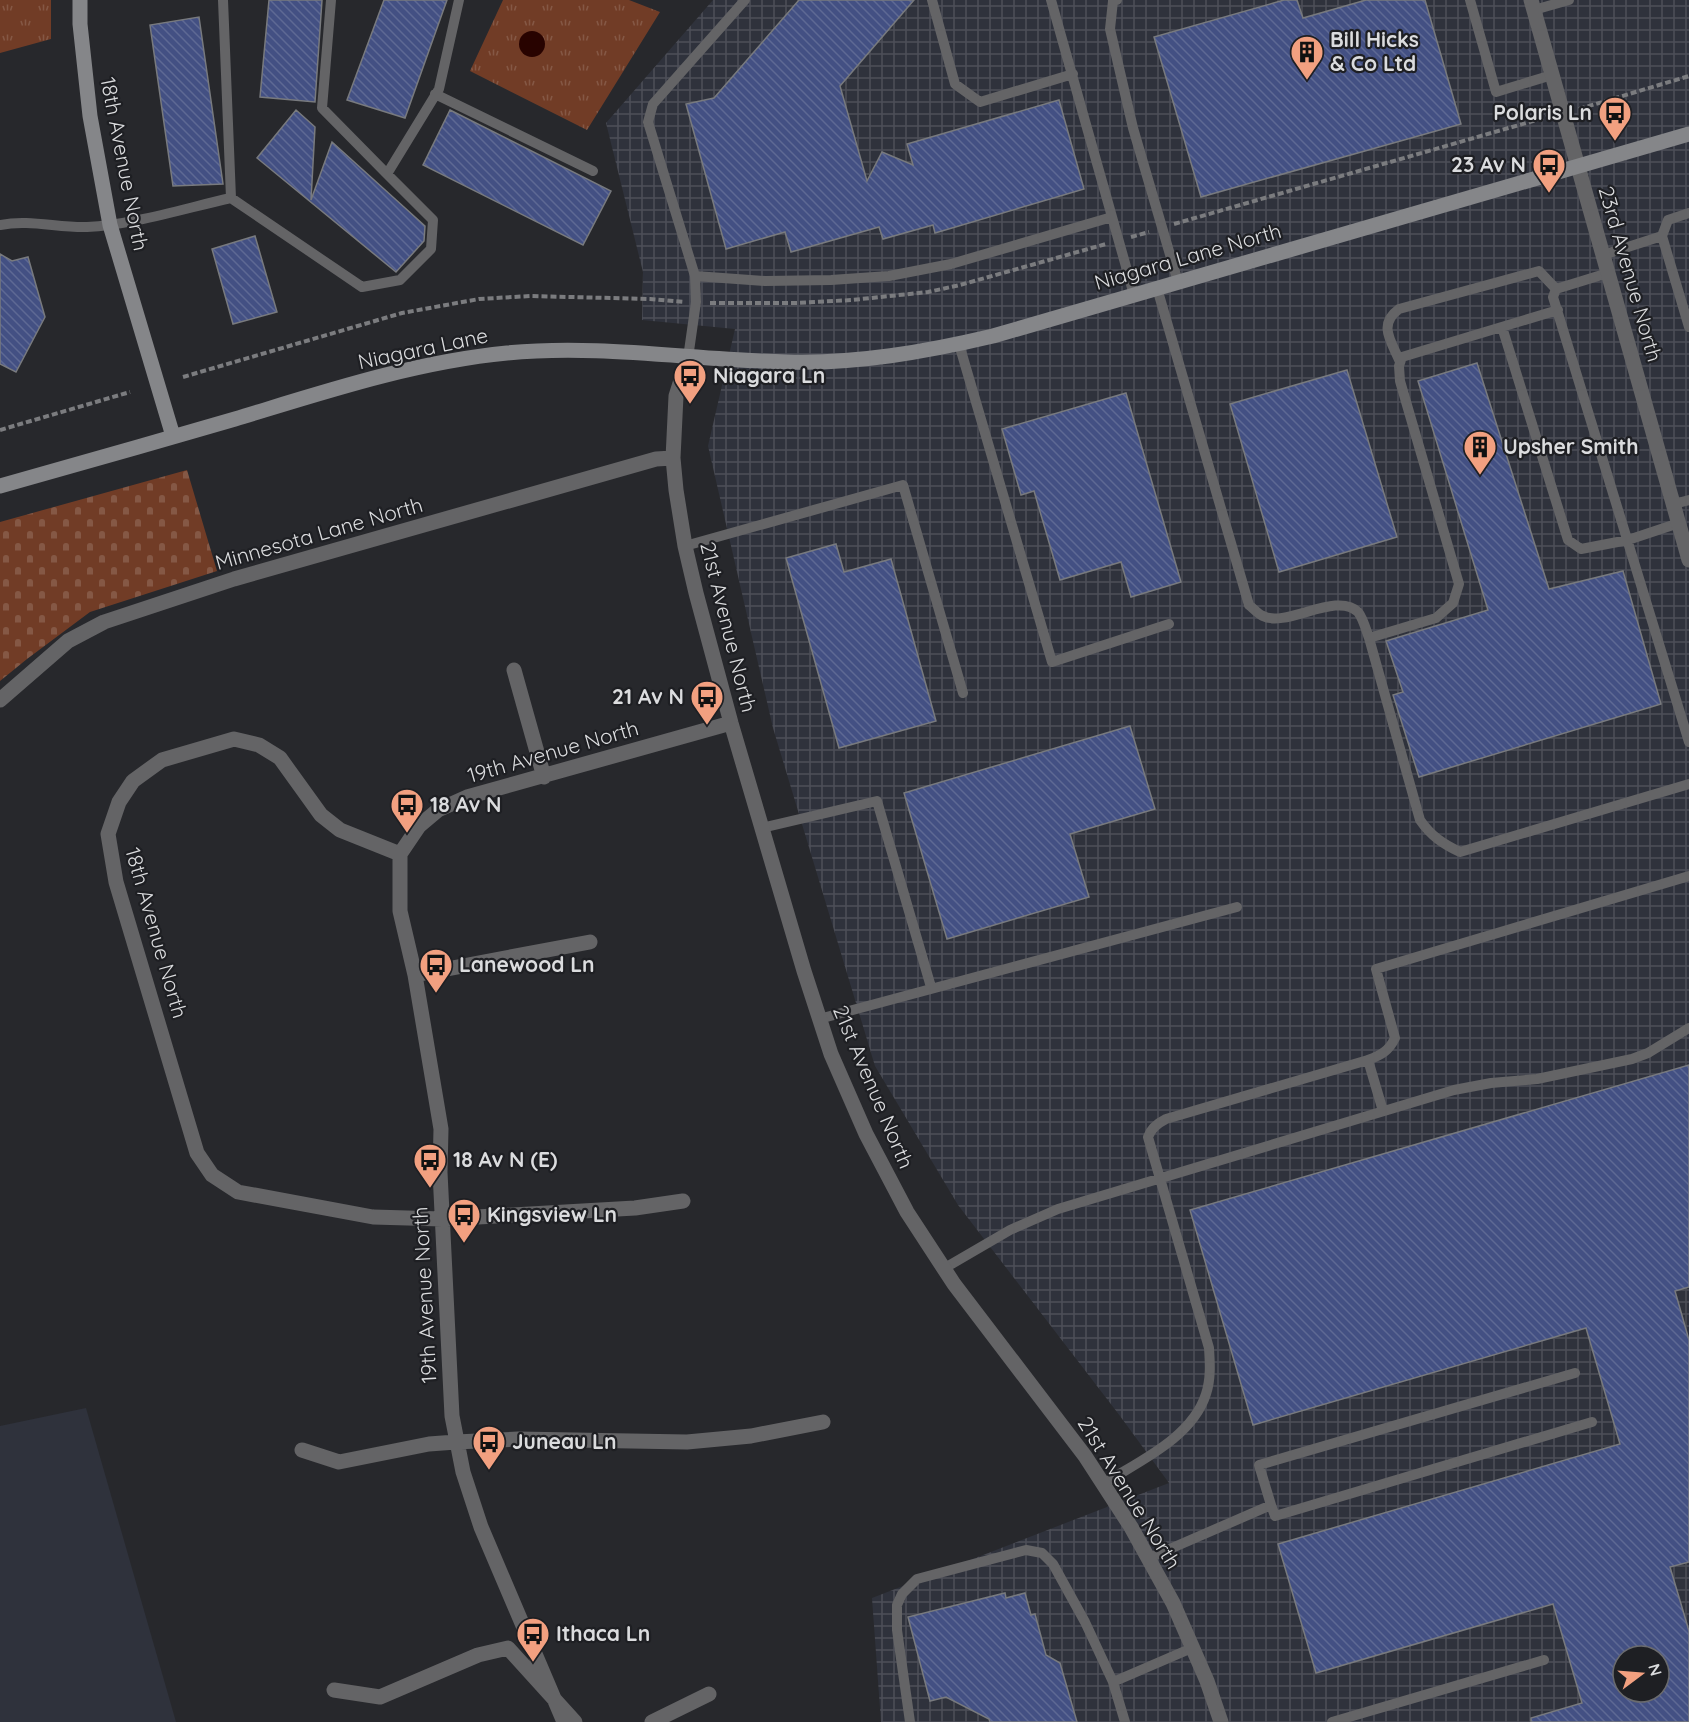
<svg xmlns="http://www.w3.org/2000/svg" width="1689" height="1722" font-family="Quicksand,sans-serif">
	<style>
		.built { fill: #2f323c }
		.industrial { fill: url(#industrial-grid); fill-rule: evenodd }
		.cemetery { fill: url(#cemetery-stones) }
		.park { fill: url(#park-tufts) }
		.water { fill: #280300 }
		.building { fill: url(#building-back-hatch); stroke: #787a7e; stroke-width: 1.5; fill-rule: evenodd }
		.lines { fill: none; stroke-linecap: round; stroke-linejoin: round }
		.path { stroke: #7b7c7f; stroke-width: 4; stroke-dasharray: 6 3; stroke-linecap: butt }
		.lane { stroke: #646466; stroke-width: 10 }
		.street { stroke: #646466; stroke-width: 15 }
		.secondary { stroke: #858689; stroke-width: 15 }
		.labels { text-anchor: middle; stroke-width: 4.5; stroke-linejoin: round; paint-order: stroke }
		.poi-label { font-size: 21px; font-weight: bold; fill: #dbdcde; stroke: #1e1f23; text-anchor: start }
		.street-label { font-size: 21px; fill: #dbdcde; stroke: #1e1f23 }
	</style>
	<defs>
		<pattern id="industrial-grid" width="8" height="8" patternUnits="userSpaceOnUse" patternTransform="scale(1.5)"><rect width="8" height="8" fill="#2f323c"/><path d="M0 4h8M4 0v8" fill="none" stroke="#4d4f58"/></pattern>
		<pattern id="cemetery-stones" width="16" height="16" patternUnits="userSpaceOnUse" patternTransform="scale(1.5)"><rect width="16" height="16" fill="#713c26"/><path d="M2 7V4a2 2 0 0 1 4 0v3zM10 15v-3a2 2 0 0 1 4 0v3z" fill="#855845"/></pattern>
		<pattern id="park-tufts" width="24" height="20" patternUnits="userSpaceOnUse" patternTransform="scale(1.5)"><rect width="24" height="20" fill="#713c26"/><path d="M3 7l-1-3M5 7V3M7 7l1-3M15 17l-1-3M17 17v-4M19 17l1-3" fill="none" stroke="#855845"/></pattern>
		<pattern id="building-back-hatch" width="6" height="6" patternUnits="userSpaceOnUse" patternTransform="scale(1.5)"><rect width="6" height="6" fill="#435083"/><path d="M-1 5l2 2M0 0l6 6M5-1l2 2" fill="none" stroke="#5e6994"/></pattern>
	</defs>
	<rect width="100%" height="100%" fill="#27282c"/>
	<path class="built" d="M86,1408L176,1722H0V1426Z"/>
	<path class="industrial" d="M713,0H1689V1722H881L872,1598L1169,1483L1120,1416L958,1205L875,1066L773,728L708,446L735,329L642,320L643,272L606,123ZM1623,1656H1659V1692H1623Z"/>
	<path class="cemetery" d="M187,470L217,571L90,612L27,659L0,681V522Z"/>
	<path class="park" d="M0,0H51V39L0,53Z
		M503,0H629L660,12L587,130L470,71Z"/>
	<path class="water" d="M519 44a13 13 0 1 1 26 0a13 13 0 1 1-26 0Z"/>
	<path class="building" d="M269,0H322L315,102L260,97Z
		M384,0H447L405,118L347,100Z
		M799,0H914L840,86L867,181L882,152L913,165L907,144L1059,100L1084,189L935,233L933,225L883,239L879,227L791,252L785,232L726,249L686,104L714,98Z
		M1284,0H1297L1303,18L1366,0H1425L1461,124L1201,197L1154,37Z
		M199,17L223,184L173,186L150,25Z
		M296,110L315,127L311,200L332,142L425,226L424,241L396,272L257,158Z
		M450,110L611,191L583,245L423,165Z
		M255,236L277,312L233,324L212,249Z
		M0,254L12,261L28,257L45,317L16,372L0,364Z
		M1477,363L1549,589L1623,571L1661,704L1419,777L1393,695L1403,692L1386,641L1488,610L1418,381Z
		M1347,370L1397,537L1279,572L1230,404Z
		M1126,393L1181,582L1131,597L1121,562L1060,580L1034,491L1021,495L1002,429Z
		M836,544L844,572L891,559L936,721L839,748L786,558Z
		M1130,726L1155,809L1070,834L1089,897L947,939L904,793Z
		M1689,1065V1287L1675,1291L1689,1340V1562L1670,1567L1689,1631V1722H1531V1718L1582,1703L1553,1604L1316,1673L1278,1544L1620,1444L1586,1328L1253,1425L1190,1210ZM1623,1656H1659V1692H1623Z
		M1005,1593L1006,1598L1025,1593L1031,1615L1035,1614L1046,1655L1060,1663L1077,1722H990L989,1719L946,1697L930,1701L908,1617Z"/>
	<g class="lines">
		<path class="path" d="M1579,109L1689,76
			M1174,224L1547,117
			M1131,237L1149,232
			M710,303H797L852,300L928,292L960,285L1106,244
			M183,377L402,313L479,299L530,296L650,299L684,302
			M0,430L130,392"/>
		<path class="lane" d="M223,0L231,198
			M331,0L322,108L387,174
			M932,0L955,84L980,102L1073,74
			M1051,0L1134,295
			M1117,0L1113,1L1110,29L1133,128L1178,282
			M1470,0L1496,92L1552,75
			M1534,10L1569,0
			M435,94L593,171
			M0,225C29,219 58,228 87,227C132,225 186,208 231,198L362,287L400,280L431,249L433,220L387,174L439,89L459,0
			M1662,236L1689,327
			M1603,255L1662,236L1668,220L1689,213
			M1608,273L1556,289L1553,297L1689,742
			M695,276L765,281L831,280L889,276L951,264L1112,217
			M1157,288L1249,605C1253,608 1258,614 1263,616C1286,628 1337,591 1358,612C1363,618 1366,630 1369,638L1420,820C1431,836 1443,844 1460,852L1689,784
			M1502,327L1568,540L1581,549L1628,540L1679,523
			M959,344L1052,662L1169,624
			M688,358L696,302L695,276L648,122L653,104L745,0
			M1400,362C1392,342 1377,325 1399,309L1539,271L1556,289
			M1674,504L1689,500
			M685,546L903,485L963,693
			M1369,638L1436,618L1453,603L1459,584L1400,381L1399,366L1402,357L1558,310
			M762,828L877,801L931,987
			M819,1019L1237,907
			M1368,1060C1381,1055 1389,1051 1395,1038L1376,969L1689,876
			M943,1269L1010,1230L1058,1209L1454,1090L1491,1083L1537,1079L1632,1059L1648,1053L1689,1028
			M1103,1484C1139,1461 1192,1438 1206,1394C1211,1379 1210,1363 1209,1348L1148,1137C1151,1128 1158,1123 1166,1119L1368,1060L1383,1111
			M1271,1505L1259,1465L1575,1373
			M1149,1558L1271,1505L1275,1516L1592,1422
			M1113,1682L1192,1648
			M910,1722L897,1630V1605L902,1594L917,1579L1026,1550L1042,1553L1053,1564L1085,1622L1113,1682L1125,1722
			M1332,1722L1544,1660"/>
		<path class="street" d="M1531,0L1689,560
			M688,358L676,396L673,458L676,490L685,546L696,593L731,723L804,971L831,1054L866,1134L907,1212L954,1284L1085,1456L1131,1527L1173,1603L1207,1681L1221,1722
			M514,670L544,777
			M0,700L68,641L104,622L234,579L656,459L673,458
			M400,854L340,830L321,815L280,758L259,745L234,739L162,760L133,781L119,802L108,834L116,882L197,1153L212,1175L238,1192L373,1217L442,1219L635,1208L683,1201
			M415,975L590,942
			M302,1450L339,1462L429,1444L456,1442L518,1439L687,1442L751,1436L823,1422
			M334,1690L380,1697L478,1655L508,1648L575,1722
			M564,1722L481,1527L463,1472L452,1416L440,1172L441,1129L415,975L400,911V854L419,826L438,810L467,797L731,723
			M652,1722L709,1694"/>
		<path class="secondary" d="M80,0V24L90,116L110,225L173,436
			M0,486C78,464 157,442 235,419C324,392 414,362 507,353C600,344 693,360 787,362C856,364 925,352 993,336L1689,134"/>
	</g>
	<defs>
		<g id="building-pin" transform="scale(1.725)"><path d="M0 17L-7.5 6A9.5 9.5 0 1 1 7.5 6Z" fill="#f2a080" stroke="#1e1f23"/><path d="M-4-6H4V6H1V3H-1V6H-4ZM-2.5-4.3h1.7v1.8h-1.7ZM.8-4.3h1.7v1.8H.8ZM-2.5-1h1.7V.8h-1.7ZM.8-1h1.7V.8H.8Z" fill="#111"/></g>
		<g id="bus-pin" transform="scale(1.725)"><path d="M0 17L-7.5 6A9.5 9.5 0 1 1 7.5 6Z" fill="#f2a080" stroke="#1e1f23"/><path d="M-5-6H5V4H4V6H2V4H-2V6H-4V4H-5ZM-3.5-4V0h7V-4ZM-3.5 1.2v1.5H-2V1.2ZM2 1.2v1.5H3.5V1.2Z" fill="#111"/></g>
	</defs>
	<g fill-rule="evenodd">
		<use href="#building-pin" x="1307" y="52"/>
		<use href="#bus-pin" x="1615" y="113"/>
		<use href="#bus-pin" x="1549" y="165"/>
		<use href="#bus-pin" x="690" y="376"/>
		<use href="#building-pin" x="1480" y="447"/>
		<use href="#bus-pin" x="707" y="697"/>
		<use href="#bus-pin" x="407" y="805"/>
		<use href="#bus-pin" x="436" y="965"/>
		<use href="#bus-pin" x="430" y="1160"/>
		<use href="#bus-pin" x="464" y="1215"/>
		<use href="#bus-pin" x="489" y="1442"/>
		<use href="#bus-pin" x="533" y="1634"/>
	</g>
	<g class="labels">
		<g class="poi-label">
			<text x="1330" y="47">Bill Hicks<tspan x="1330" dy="24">&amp; Co Ltd</tspan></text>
			<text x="1592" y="120" text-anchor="end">Polaris Ln</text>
			<text x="1526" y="172" text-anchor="end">23 Av N</text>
			<text x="713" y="383">Niagara Ln</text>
			<text x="1503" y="454">Upsher Smith</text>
			<text x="684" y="704" text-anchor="end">21 Av N</text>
			<text x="430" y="812">18 Av N</text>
			<text x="459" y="972">Lanewood Ln</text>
			<text x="453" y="1167">18 Av N (E)</text>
			<text x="487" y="1222">Kingsview Ln</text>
			<text x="512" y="1449">Juneau Ln</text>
			<text x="556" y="1641">Ithaca Ln</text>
		</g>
		<g class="street-label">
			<text transform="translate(124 164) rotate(79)" y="7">18th Avenue North</text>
			<text transform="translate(1188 257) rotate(-16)" y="7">Niagara Lane North</text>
			<text transform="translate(1630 274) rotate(74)" y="7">23rd Avenue North</text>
			<text transform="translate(423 349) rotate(-12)" y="7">Niagara Lane</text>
			<text transform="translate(319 534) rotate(-16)" y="7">Minnesota Lane North</text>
			<text transform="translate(728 627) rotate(76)" y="7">21st Avenue North</text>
			<text transform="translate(553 752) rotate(-16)" y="7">19th Avenue North</text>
			<text transform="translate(156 933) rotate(74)" y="7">18th Avenue North</text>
			<text transform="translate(873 1087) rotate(67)" y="7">21st Avenue North</text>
			<text transform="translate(425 1295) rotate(-93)" y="7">19th Avenue North</text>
			<text transform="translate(1129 1493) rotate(58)" y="7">21st Avenue North</text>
		</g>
	</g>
	<g transform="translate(1641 1674) rotate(74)"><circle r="28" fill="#1e1f23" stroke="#6a6b6e" stroke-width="1.5"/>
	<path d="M0-4.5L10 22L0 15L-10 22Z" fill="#f2a080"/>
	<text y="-9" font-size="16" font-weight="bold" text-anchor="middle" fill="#dbdcde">N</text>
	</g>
</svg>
